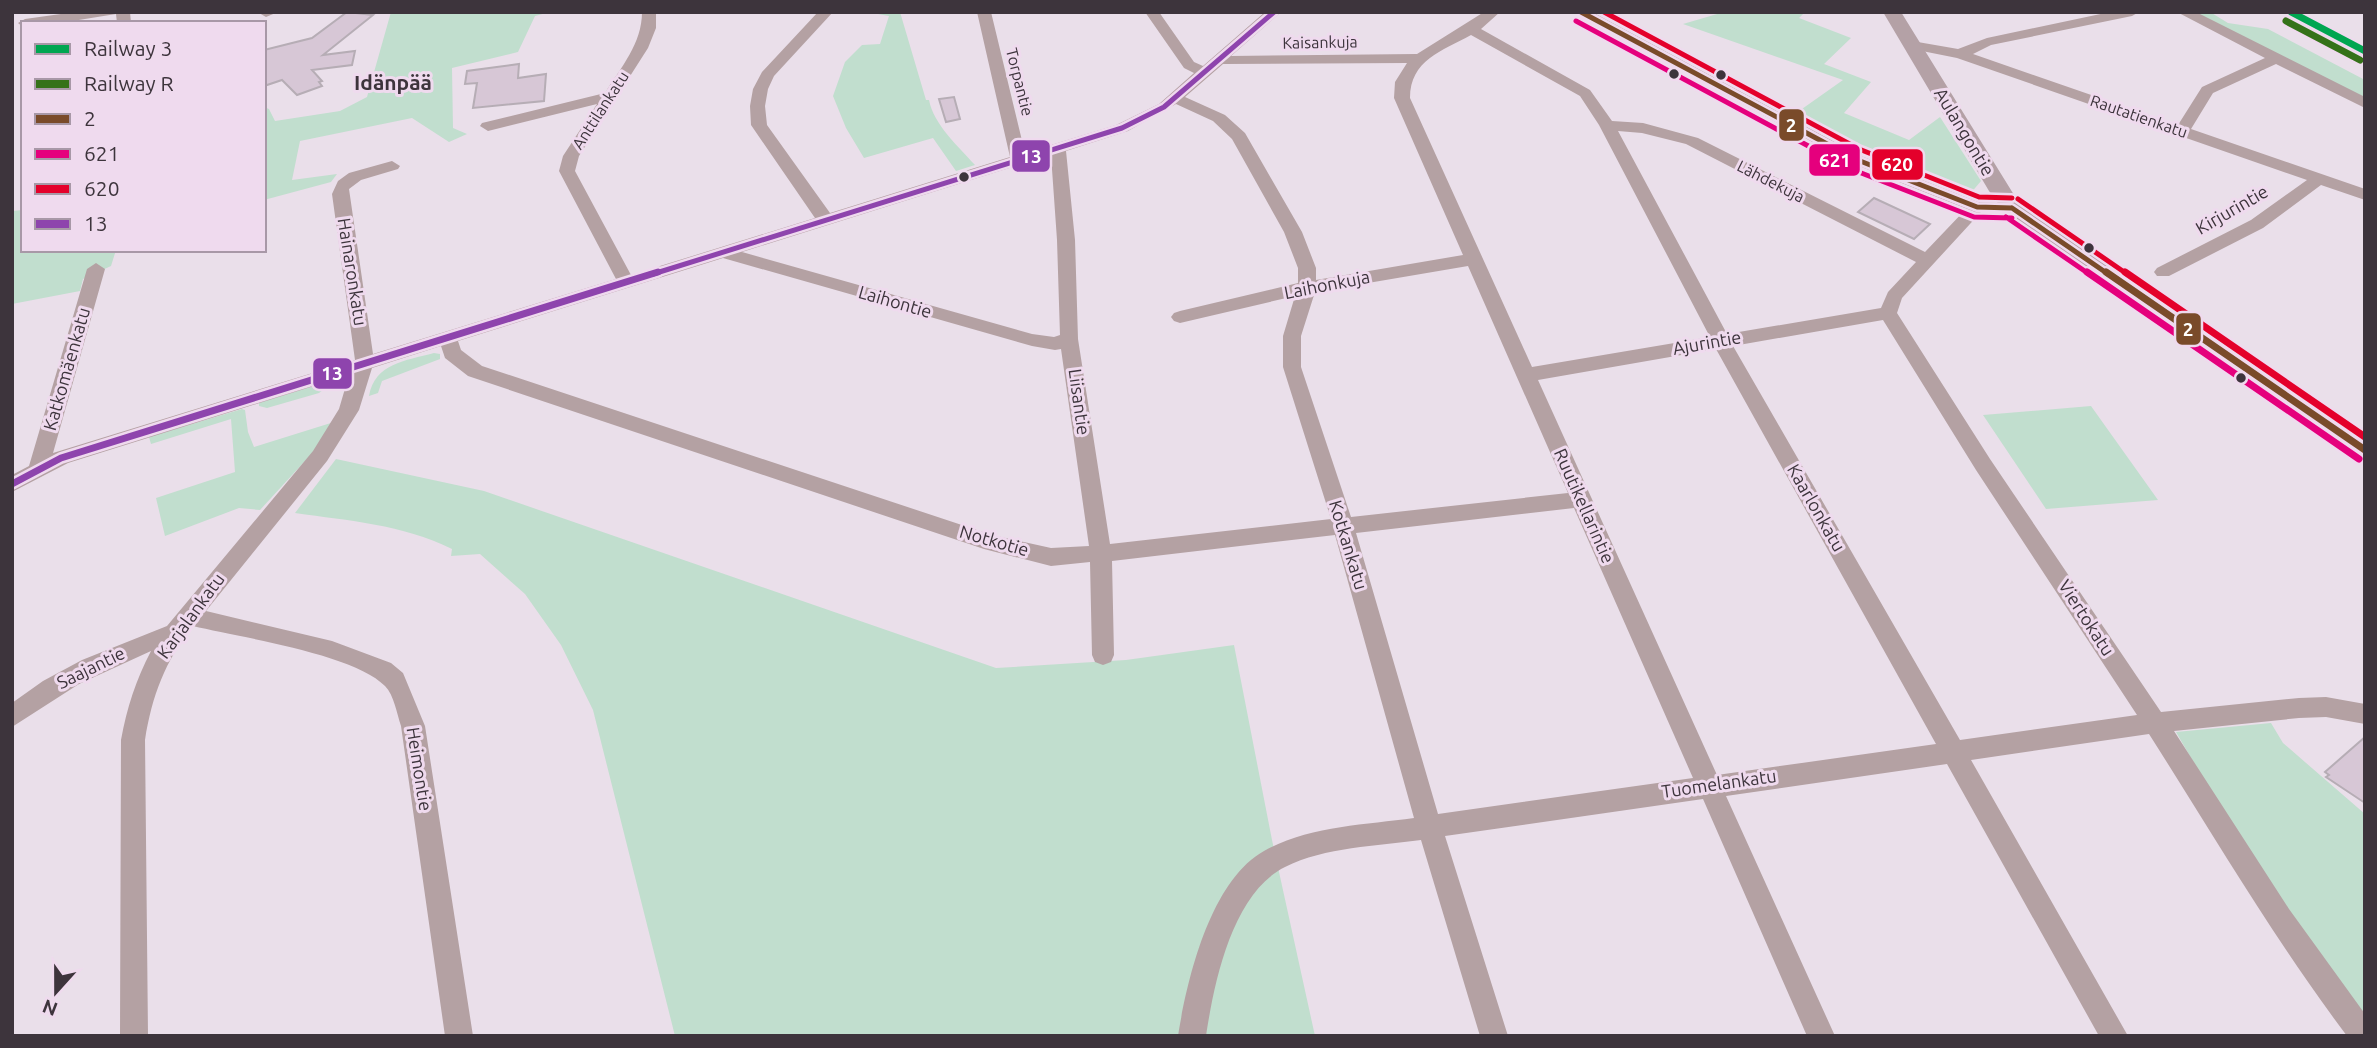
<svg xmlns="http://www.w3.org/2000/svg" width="2377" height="1048" font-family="Ubuntu,sans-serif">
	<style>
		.green { fill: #c1dece }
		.building { fill: #d7c7d6; stroke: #b6adb5; stroke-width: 2 }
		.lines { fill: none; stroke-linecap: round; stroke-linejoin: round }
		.minor { fill: #b4a1a3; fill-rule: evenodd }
		.major { fill: #b4a1a6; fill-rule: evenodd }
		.bus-1-far1-casing { stroke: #efdaee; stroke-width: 10 }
		.bus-1-casing { stroke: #efdaee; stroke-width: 12 }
		.bus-2-far1-casing { stroke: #efdaee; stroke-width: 10 }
		.bus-2-casing { stroke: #efdaee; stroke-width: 12 }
		.bus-3-far1-casing { stroke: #efdaee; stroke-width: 10 }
		.bus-3-casing { stroke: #efdaee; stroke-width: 12 }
		.bus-4-far1-casing { stroke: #efdaee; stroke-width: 10 }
		.bus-4-casing { stroke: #efdaee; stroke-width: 12 }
		.bus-1-far1 { stroke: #7a4b2a; stroke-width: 5 }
		.bus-1 { stroke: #7a4b2a; stroke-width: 7 }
		.bus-2-far1 { stroke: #e5007d; stroke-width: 5 }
		.bus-2 { stroke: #e5007d; stroke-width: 7 }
		.bus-3-far1 { stroke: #e4002b; stroke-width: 5 }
		.bus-3 { stroke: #e4002b; stroke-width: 7 }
		.bus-4-far1 { stroke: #8e44ad; stroke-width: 5 }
		.bus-4 { stroke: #8e44ad; stroke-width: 7 }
		.rail-1-casing { stroke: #efdaee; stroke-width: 11 }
		.rail-2-casing { stroke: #efdaee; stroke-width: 11 }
		.rail-1 { stroke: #00a651; stroke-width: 7 }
		.rail-2 { stroke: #357219; stroke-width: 7 }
		.bus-dot { fill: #3d343c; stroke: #efdaee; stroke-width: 2.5 }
		.labels { text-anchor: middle; stroke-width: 6; stroke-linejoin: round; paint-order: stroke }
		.far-street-label { font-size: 16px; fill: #3d343c; stroke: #efdaee }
		.street-label { font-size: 18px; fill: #3d343c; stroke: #efdaee }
		.far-district-label { font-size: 21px; font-weight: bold; fill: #3d343c; stroke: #efdaee }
		.line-badge { stroke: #efdaee; stroke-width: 2.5 }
		.badge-label { font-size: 19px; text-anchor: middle; font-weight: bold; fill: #fff }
	</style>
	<rect width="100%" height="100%" fill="#eadfea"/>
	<path class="green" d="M391,12H550L535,16L518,52L452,68L453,128L467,134L449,142L412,118L300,141L292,180L337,174L331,182L264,200V107L269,109L275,121L340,111L367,97Z
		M867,12H900L926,100H929C934,125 958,146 975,165L956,171L933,138L864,158L846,128L833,96L845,62L862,45L880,44L889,16Z
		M1724,12H1805L1799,18L1851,38L1824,64L1871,82L1844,113L1909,140L1940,117L1981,181L1970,194L1955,191L1847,145L1792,116L1843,80L1683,24Z
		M2188,12H2210L2228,23L2268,29L2365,80V101Z
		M23,210V250H116L111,266L83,279L80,291L12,304V211Z
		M434,353L440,354V359L382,381L378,393L369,396C375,363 405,361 434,353Z
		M323,383L327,387L319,393L267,408L259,406V403Z
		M2091,406L2158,500L2046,509L1983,415Z
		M242,409L245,410L248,432L254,447L334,422L316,449L260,510L239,508L165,536L156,498L235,472L231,419L151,444L149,437Z
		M336,459L484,491L996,668L1126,660L1234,645L1272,840L1315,1036H675L593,710L561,645L525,594L480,554L451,556L452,549C401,524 350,521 295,513Z
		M2271,723L2283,743L2365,814V1020L2242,846L2176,732Z"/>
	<path class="building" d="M347,12L373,15L323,55L355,51L352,65L312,70L322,81L319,82L322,86L297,95L282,80L264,86V50L312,38Z
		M519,64L518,78L546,74L544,101L473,108L477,83L465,84L467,71Z
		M954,97L960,119L946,122L939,99Z
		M1874,198L1930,224L1914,239L1858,212Z
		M2365,737V803L2326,777L2329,775L2325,772Z"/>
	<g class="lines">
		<path class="minor" d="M75,12H130L131,23H117L116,14L60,23H23V27L18,23L25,19Z
			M278,12L266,17L259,13V12Z
			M642,12H656V28L648,48L579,156L575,171L631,275L815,218L751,125L750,106L753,89L762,72L818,12H833L774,76L768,89L765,106L767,125L830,213L1010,157L977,12H991L1025,153L1116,125L1159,104L1194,73L1184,68L1145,12H1159L1194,62L1203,66L1265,12H1281L1231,56L1417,54L1484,12H1500L1481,29L1590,90L1612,121L1643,123L1698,138L1925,252L1966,209L1849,162L1574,12H1592L1861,156L1979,202L2018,204L2020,208L2018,212H1981L1902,298L1897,313L1990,459L2161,712L2299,698L2326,697L2365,704V724L2326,717L2299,718L2174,731L2289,909L2365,1014V1036H2347C2274,939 2214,836 2149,734L1971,760L2128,1036H2099L1947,764L1726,796L1835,1036H1807L1703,799L1445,836L1508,1036H1480L1421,840C1377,846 1325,847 1285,867C1232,893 1214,983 1206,1036H1178C1187,980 1210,881 1264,851C1309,826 1364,825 1414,818L1335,535L1112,561L1114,655L1111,662L1103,665L1095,662L1092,655L1090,562L1051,566L984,549L468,376L445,358L441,346L372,368L359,410L327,461L206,611L332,641L391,663L403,673L425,726L473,1036H445L401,726C397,714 394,695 385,686C355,654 238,637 193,626C165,661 152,696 145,740L148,1036H120L121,740C127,707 136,680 151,651L79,684L12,727V703L43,681L82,660L167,626L313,451L339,409L349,375L68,463L12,492V475L29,466L87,269L96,263L105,269L53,453L355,360L332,194L338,181L349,173L392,161L400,166L398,169L361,180L349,189L373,354L616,279L559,171L563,156L597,104L488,131L480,126L482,123L605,93C621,67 642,44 642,12ZM1471,35L1580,96L1599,125L1710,337L1532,367L1410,98C1410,60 1442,51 1471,35ZM1407,63L1395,82L1394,98L1463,255L1316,280V268L1302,232L1245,133L1225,115L1185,97L1223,64ZM1176,104L1213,121L1232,139L1284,232L1298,268V283L1180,311L1174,313L1171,317L1174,321L1180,323L1295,296L1283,336V367L1331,519L1110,544L1078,339L1075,240L1066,151L1128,131ZM1618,131L1642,133L1686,144L1916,262L1888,292L1881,308L1727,334ZM1051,155L1057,240L1060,335L1054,337L1032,334L742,252ZM723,258L1032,346L1055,350L1061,349L1089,546L1051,548L992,535L482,366L461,350L458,341ZM1468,266L1568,493L1351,517L1301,367V336L1315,292ZM1883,320L1976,470L2137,715L1960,740L1733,346ZM1716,349L1936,744L1717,775L1538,380ZM1574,508L1693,778L1438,814L1356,533Z
			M2110,12H2139L2132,16L1991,45L1973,54L2178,125L2202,87L2265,58L2177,12H2196L2365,97V108L2276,64L2213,93L2191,129L2365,189V200L2321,185L2263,228L2169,276H2157L2154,272L2157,268L2251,220L2307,180L1957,58L1912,49L1905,45L1912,41L1958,49L1987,38Z"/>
		<path class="major" d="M1883,12H1901L2019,203L2365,437V459L2356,457L2005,213L1989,191Z"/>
		<g class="bus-1-far1-casing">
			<path id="bus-1-far1" d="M1581,12L1855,159L1977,207L2012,208
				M2012,208L2108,274"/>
		</g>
		<g class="bus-1-casing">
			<path id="bus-1" d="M2106,272L2365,450"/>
		</g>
		<g class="bus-2-far1-casing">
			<path id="bus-2-far1" d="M1576,21L1851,169L1974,217L2012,218
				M2006,217L2089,274"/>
		</g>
		<g class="bus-2-casing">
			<path id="bus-2" d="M2087,272L2359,459"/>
		</g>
		<g class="bus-3-far1-casing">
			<path id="bus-3-far1" d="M1604,12L1859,149L1979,197L2012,198
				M2018,199L2127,274"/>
		</g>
		<g class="bus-3-casing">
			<path id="bus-3" d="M2125,272L2365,437"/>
		</g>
		<g class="bus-4-far1-casing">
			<path id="bus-4-far1" d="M653,274L1122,128L1164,107L1274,12"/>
		</g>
		<g class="bus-4-casing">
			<path id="bus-4" d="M12,484L61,458L658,272"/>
		</g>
		<use href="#bus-1-far1" class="bus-1-far1"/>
		<use href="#bus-1" class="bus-1"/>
		<use href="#bus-2-far1" class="bus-2-far1"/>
		<use href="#bus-2" class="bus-2"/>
		<use href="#bus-3-far1" class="bus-3-far1"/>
		<use href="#bus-3" class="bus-3"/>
		<use href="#bus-4-far1" class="bus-4-far1"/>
		<use href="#bus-4" class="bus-4"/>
		<g class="rail-1-casing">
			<path id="rail-1" d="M2291,12L2365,51"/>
		</g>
		<g class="rail-2-casing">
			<path id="rail-2" d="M2286,21L2360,60"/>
		</g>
		<use href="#rail-1" class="rail-1"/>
		<use href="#rail-2" class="rail-2"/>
	</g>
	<g class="bus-dot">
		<circle cx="1674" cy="74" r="6"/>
		<circle cx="1721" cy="75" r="6"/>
		<circle cx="964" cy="177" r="6"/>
		<circle cx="2089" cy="248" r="6"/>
		<circle cx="2241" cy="378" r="6"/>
	</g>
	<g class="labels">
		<g class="far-street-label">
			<text transform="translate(1320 42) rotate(-1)" y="6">Kaisankuja</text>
			<text transform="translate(1020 82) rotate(76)" y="6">Torpantie</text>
			<text transform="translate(600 110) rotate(-57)" y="6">Anttilankatu</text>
			<text transform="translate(2139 116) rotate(19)" y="6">Rautatienkatu</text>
			<text transform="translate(1771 181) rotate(27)" y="6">Lähdekuja</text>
		</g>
		<g class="street-label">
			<text transform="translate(1964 132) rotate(59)" y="6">Aulangontie</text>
			<text transform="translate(2232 210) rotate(-30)" y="6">Kirjurintie</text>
			<text transform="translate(352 272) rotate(81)" y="6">Hainaronkatu</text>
			<text transform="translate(1327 285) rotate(-11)" y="6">Laihonkuja</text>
			<text transform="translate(895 302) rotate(16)" y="6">Laihontie</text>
			<text transform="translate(1707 343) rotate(-10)" y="6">Ajurintie</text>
			<text transform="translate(67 369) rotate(-74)" y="6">Katkomäenkatu</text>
			<text transform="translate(1079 402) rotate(82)" y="6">Liisantie</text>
			<text transform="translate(1584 506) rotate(66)" y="6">Ruutikellarintie</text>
			<text transform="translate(1816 508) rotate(60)" y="6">Kaarlonkatu</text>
			<text transform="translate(994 541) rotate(16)" y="6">Notkotie</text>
			<text transform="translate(1348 545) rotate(73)" y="6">Kotkankatu</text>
			<text transform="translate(191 616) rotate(-54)" y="6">Karjalankatu</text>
			<text transform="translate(2086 618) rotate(57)" y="6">Viertokatu</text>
			<text transform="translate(91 668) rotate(-26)" y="6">Saajantie</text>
			<text transform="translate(419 769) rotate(81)" y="6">Heimontie</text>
			<text transform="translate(1719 784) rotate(-8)" y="6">Tuomelankatu</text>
		</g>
		<g class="far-district-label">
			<text x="393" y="90">Idänpää</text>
		</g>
	</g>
	<g class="line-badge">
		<rect x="1778" y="108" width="27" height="34" rx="7" fill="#7a4b2a"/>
		<rect x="1011" y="139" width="40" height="34" rx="7" fill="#8e44ad"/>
		<rect x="1808" y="143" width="53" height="34" rx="7" fill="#e5007d"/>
		<rect x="1871" y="148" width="53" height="33" rx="7" fill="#e4002b"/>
		<rect x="2175" y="312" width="27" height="34" rx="7" fill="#7a4b2a"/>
		<rect x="312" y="357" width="41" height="33" rx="7" fill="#8e44ad"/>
	</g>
	<g class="badge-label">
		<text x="1791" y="132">2</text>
		<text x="1031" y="163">13</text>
		<text x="1835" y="167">621</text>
		<text x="1897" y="171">620</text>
		<text x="2188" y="336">2</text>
		<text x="332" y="380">13</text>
	</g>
	<rect width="2377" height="1048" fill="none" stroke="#3d343c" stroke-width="28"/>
	<rect x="21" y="21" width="245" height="231" fill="#efdaee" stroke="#a898a7" stroke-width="2"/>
	<rect x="35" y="44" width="35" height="10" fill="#00a651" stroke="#a898a7" stroke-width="2"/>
	<text x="84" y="56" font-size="21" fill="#3d343c">Railway 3</text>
	<rect x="35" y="79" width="35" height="10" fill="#357219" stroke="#a898a7" stroke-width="2"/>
	<text x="84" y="91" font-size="21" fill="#3d343c">Railway R</text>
	<rect x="35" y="114" width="35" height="10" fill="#7a4b2a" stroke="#a898a7" stroke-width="2"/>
	<text x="84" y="126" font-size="21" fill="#3d343c">2</text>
	<rect x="35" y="149" width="35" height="10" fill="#e5007d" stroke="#a898a7" stroke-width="2"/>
	<text x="84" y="161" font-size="21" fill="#3d343c">621</text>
	<rect x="35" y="184" width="35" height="10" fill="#e4002b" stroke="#a898a7" stroke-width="2"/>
	<text x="84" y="196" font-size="21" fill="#3d343c">620</text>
	<rect x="35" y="219" width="35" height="10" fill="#8e44ad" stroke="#a898a7" stroke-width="2"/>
	<text x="84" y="231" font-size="21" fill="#3d343c">13</text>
	<g transform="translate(56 992) rotate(201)" stroke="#efdaee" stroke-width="5" paint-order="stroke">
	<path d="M0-5L12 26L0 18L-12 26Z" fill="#3d343c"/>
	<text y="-10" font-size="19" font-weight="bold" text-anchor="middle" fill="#3d343c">N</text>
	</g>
</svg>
